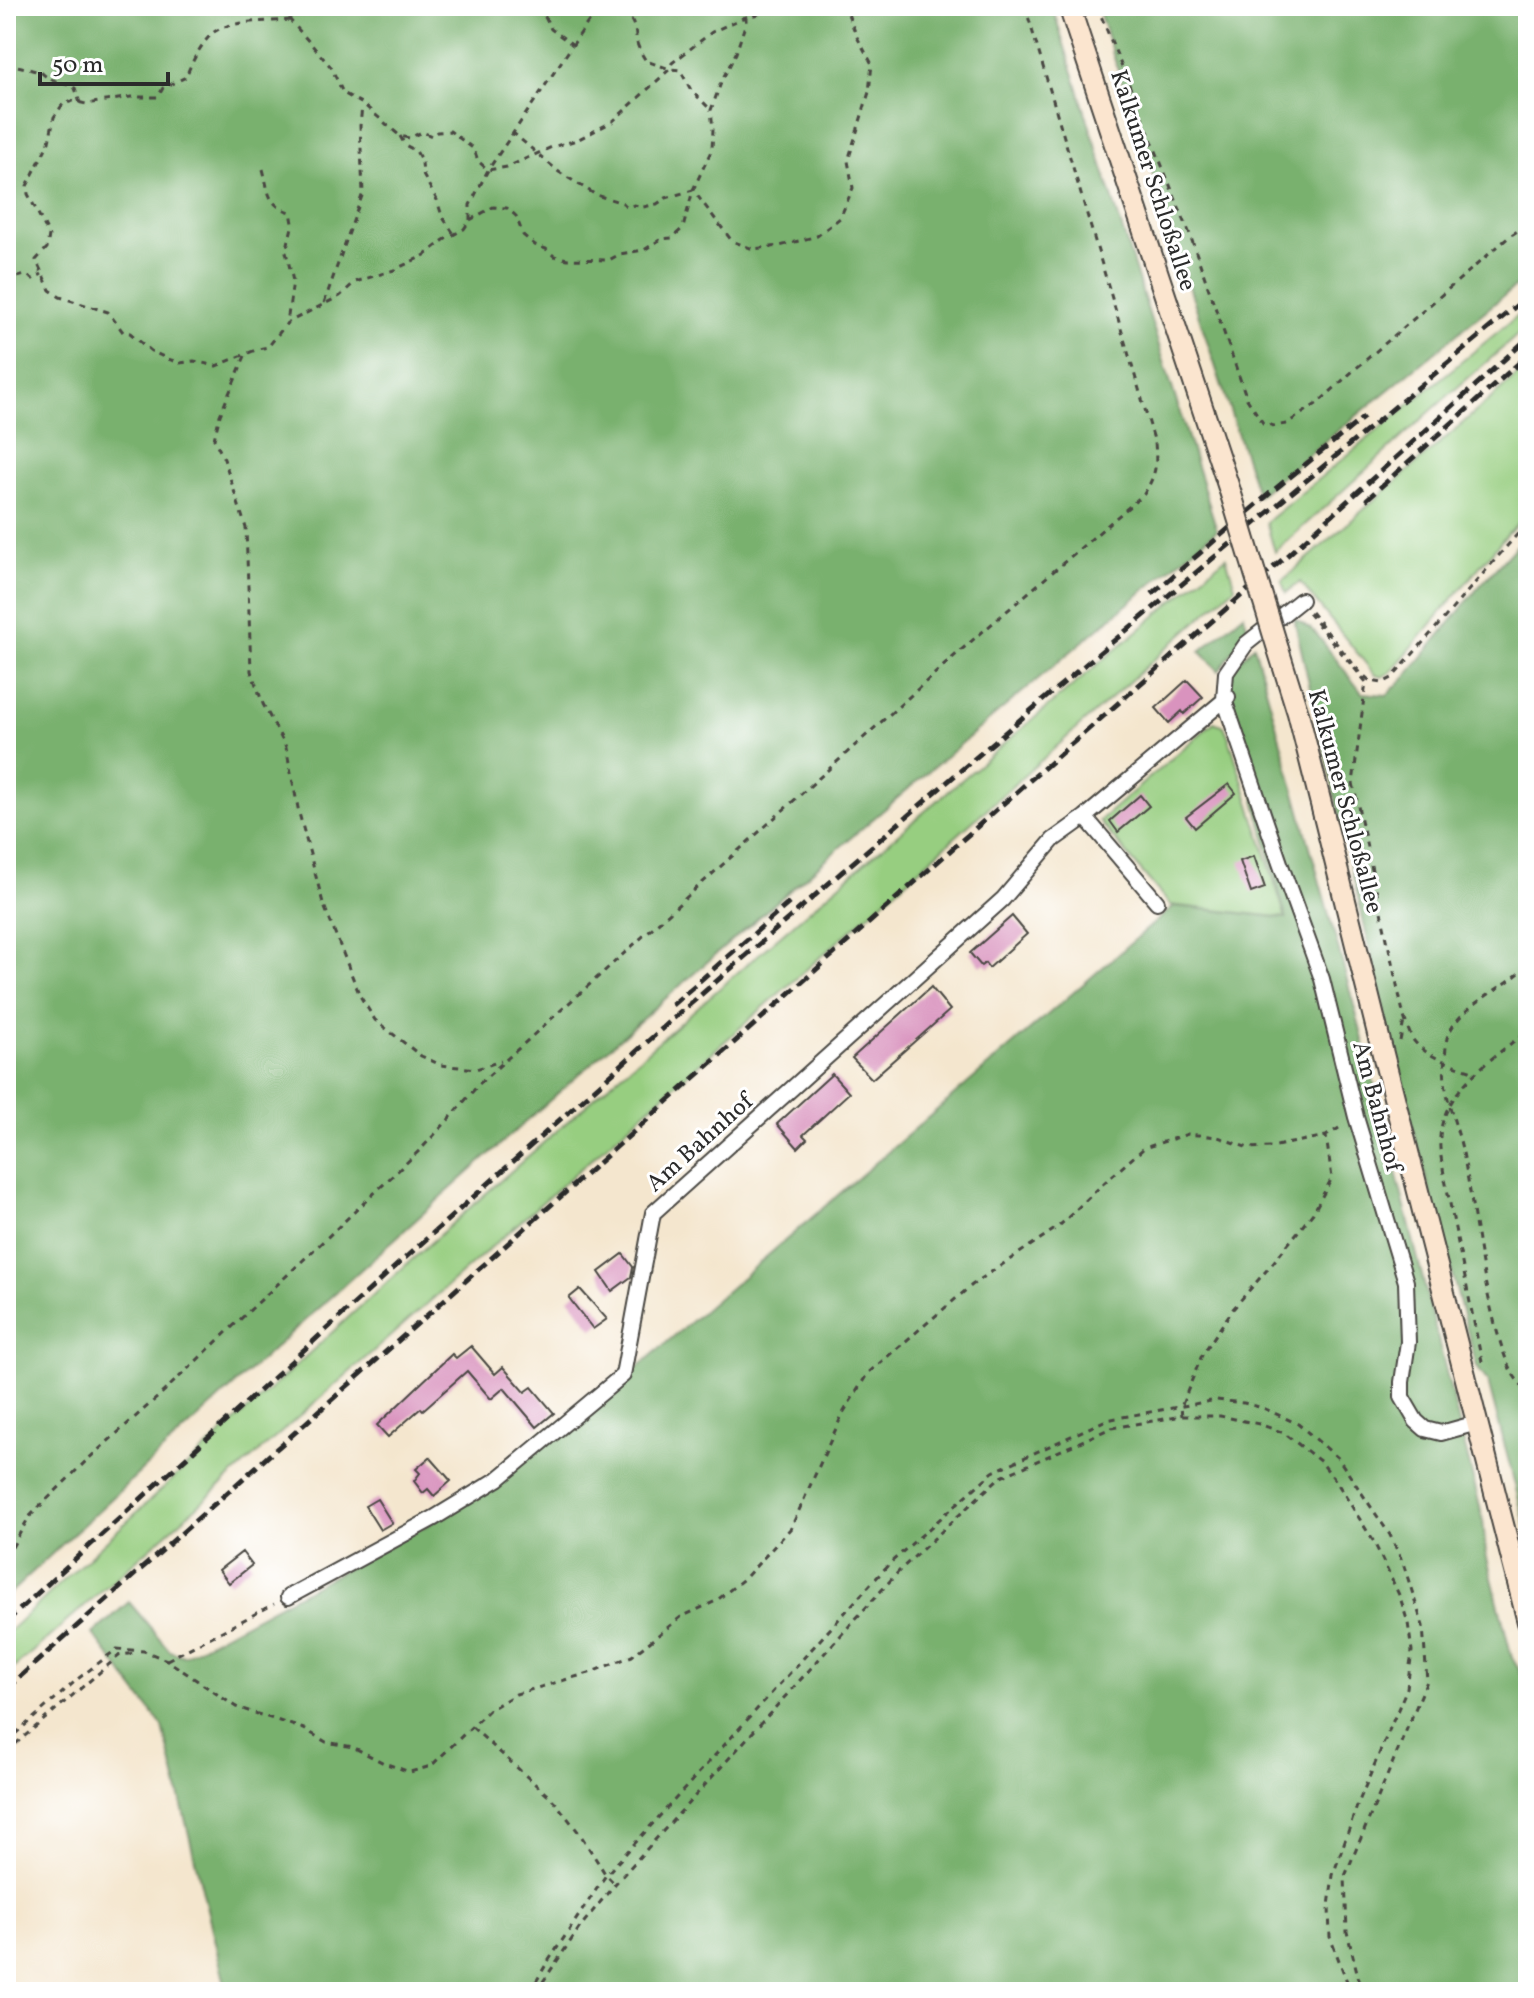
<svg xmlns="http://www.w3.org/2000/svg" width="1534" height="1998" font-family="Vollkorn,serif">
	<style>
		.green { fill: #97ce80; stroke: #617c56; stroke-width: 2 }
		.forest { fill: #79b16e; stroke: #526e4c; stroke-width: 2 }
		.building { fill: #d993be }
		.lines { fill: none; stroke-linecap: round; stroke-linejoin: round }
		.minor-casing { stroke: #494743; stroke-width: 18 }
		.secondary-casing { stroke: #494743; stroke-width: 24 }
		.path { stroke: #494743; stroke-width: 3; stroke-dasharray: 6 6; stroke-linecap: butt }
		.minor { stroke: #fff; stroke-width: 14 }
		.secondary { stroke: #fbe5cf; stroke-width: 20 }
		.rail { stroke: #2b2b2b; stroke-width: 5; stroke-dasharray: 12 6; stroke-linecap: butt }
		.secondary-bridge-casing { stroke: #494743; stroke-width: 24; stroke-linecap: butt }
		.secondary-bridge { stroke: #fbe5cf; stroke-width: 20 }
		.labels { text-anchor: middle; stroke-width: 6; stroke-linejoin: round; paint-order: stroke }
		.street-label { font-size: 24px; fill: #2b2b2b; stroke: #fff }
	</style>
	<rect width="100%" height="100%" fill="#fff"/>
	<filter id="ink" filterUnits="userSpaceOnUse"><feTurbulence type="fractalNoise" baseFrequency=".0125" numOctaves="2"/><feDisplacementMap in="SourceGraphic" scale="16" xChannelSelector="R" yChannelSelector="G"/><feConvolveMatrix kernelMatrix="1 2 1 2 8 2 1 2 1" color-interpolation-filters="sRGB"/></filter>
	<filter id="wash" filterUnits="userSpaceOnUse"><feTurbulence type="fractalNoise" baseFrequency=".006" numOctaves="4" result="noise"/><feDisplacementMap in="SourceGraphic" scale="32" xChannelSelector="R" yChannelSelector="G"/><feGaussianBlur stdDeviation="1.8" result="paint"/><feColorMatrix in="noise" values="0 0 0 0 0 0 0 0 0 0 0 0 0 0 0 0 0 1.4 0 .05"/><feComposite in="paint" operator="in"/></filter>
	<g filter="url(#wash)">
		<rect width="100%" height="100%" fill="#f4e6ce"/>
		<path class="green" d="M1528,307V326L1443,400L1275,552L1266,522Z
			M1528,366V513L1507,534L1391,672L1382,677L1375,675L1300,582L1286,593L1282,581Z
			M1226,557L1235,587L876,908L6,1675V1634C146,1504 285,1374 427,1246C689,1012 956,782 1226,557Z
			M1214,722L1224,726L1228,735L1286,918L1170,905L1099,821Z"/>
		<path class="forest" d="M6,6H1052L1217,530C802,872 398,1228 6,1597Z
			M1097,6H1528V276L1258,496Z
			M1528,533V1535L1488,1382L1477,1367L1400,1081L1294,618L1315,632L1362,693L1387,695L1410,672L1478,588Z
			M1244,614L1249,633L1242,638L1219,671L1200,651Z
			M1254,645L1357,1016L1483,1519L1486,1554L1512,1658L1528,1684V1992H227L163,1727L93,1634L129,1602L170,1651L184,1656L435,1521L623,1380L1174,906L1286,918L1228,697L1231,670Z"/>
		<g id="blocks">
			<path class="building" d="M1187,680L1203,697L1184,714L1182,711L1169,723L1156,708Z
				M1229,784L1236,793L1195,828L1186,817Z
				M1140,795L1149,806L1118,832L1110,821Z
				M1254,856L1265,888L1251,893L1240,861Z
				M1012,916L1027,934L989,968L985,963L981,966L970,953Z
				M931,987L950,1010L872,1079L852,1058Z
				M832,1074L849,1093L803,1135L807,1139L798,1148L777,1124Z
				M623,1254L633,1267L631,1277L612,1291L599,1272Z
				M580,1289L607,1319L593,1329L569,1298Z
				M471,1346L495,1374L503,1367L525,1392L532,1387L554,1413L537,1427L504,1388L491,1399L467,1371L423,1410L421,1408L388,1437L377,1425L452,1354L456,1358Z
				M430,1457L451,1481L434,1496L428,1489L423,1493L414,1481L420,1473L416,1469Z
				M377,1499L392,1523L380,1530L365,1506Z
				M242,1552L252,1565L229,1583L219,1570Z"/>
		</g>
	</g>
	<g filter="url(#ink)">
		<use href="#blocks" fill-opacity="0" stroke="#494743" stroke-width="2"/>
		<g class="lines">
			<g class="minor-casing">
				<path id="minor" d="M1301,600L1246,644L1226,673L1224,699L1280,863L1322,979L1356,1117L1406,1282L1408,1342L1402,1382V1397L1416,1421L1425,1429L1441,1433L1477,1423
					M1085,817L1157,902
					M288,1597L434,1518L498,1479L623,1375L653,1213L1003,899L1053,840L1085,817L1228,697"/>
			</g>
			<g class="secondary-casing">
				<path id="secondary" d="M1069,6L1230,491
					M1278,649L1298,713L1321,804L1386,1066L1528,1622"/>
			</g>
			<path class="path" d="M289,6L290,20L331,67L343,93L363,104L400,136L409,138L422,132L432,136L437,132L450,131L474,149L478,161L488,170L507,167L552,147L577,140L612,122L670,69L672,63L712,32L745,17
				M526,6L533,12L539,10L545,17L551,29L573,45
				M840,6L846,15
				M1097,6L1189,232L1247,399L1263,423L1274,426L1286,424L1318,403L1353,371L1474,267L1510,236L1528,224
				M599,9C615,5 631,12 635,30C637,38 635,35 637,43C639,50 643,56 646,61L670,69L680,70L691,90L711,110
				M290,20C267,22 240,20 219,29C205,35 191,63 186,77L163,88L158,97H131L86,104L73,101L63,104L54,117L49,142L27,186L28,194L49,235L47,248L36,260L50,290L60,297L108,312L123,332L130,333L151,351L168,359L180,363L194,361L216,366L258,349L268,347L287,323L340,296L355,282L394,270L425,255L444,240L464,229L470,220L493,207L507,208L516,216L523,235L535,245L546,249L554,256L568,259L609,260L620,254L644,250L661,239L672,238L683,228L693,190L712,149L713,129L711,110L722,80L736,53L746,22V17L759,14L767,6
				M6,66C18,64 29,70 41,72C50,82 63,82 75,88L80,103
				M512,132L559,172L596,195L623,203L627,207L634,205L643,207L657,204L666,198L693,190L732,241L753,249L780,246L817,236L840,218L853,188L848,161L869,92L872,64L857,37L848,14V6
				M400,136L405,145L416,151L422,162L423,175L437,200L442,216L454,234
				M263,169C269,191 266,205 291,212L293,223L286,252L293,281L287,323
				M470,220V205L488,170L599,6
				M6,273L17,277L26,275L33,279L42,274
				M324,303L363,193L360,126L362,106
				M245,356L220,415L214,439L224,459L246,528L251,671L263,704L286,747L299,813L323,903L360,996L375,1020L421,1056L441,1065L476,1069L501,1061
				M1311,612L1359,671L1370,681L1382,683L1392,678L1528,522
				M1308,613L1366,682L1353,783L1404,1017C1407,1025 1409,1034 1414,1041C1429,1059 1455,1065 1476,1072
				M1528,965C1505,989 1458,1005 1447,1038C1446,1043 1446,1050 1445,1056C1441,1096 1457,1121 1464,1158C1477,1226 1483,1297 1507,1362C1511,1373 1519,1384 1528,1391
				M1400,1041L1404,1021
				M1482,1362L1444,1174C1442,1162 1439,1150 1440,1137C1443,1089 1494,1058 1528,1030
				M1182,1416L1181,1407L1202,1355L1233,1309L1272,1264L1313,1213L1332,1178L1326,1136
				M6,1558L29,1517L88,1459L159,1396L421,1149L451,1117L479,1084L960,651L1144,494C1156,474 1157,466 1155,443L1025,6
				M167,1660L274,1604
				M472,1727L555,1802L580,1834L606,1875L614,1883
				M6,1742L79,1678L117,1649L144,1651L167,1660L236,1707L304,1729L326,1742L353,1747L384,1763L410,1772L431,1766L489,1710L516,1694L589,1673L632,1656L681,1617L716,1601L746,1577L791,1528L843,1413L868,1373L972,1285L1058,1227L1104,1183L1144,1148L1188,1134L1218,1137L1248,1148L1271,1147L1326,1136L1344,1125
				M6,1752L120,1655L136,1653
				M530,1992L547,1963L606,1875L890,1563L993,1472L1106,1420L1216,1400L1244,1403L1263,1408L1298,1424L1338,1458L1390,1535L1403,1563L1423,1626L1427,1681L1345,1876L1347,1932L1362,1992
				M536,1992L580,1927L615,1884L900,1570L999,1478L1111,1428L1182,1416H1220L1259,1424L1284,1433L1321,1462L1336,1481L1374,1542L1400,1597L1408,1623L1412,1651L1407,1688L1357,1806L1333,1875L1329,1906L1330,1937L1351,1992"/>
			<use href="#minor" class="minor"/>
			<use href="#secondary" class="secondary"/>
			<path class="rail" d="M1366,500L1528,355
				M1152,594L1275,489L1364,417
				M672,1005L789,903
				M6,1622L387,1274L665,1026L843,871L1056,689L1528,296
				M6,1689L996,810L1290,553L1528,338"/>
			<g class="secondary-bridge-casing">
				<path id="secondary-bridge" d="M1230,491L1278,649"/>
			</g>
			<use href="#secondary-bridge" class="secondary-bridge"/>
		</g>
	</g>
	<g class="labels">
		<g class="street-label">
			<text transform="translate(1154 180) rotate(72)" y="8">Kalkumer Schloßallee</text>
			<text transform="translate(1346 801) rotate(75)" y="8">Kalkumer Schloßallee</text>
			<text transform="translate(1378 1106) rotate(75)" y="8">Am Bahnhof</text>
			<text transform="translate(699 1142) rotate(-42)" y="8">Am Bahnhof</text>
		</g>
	</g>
	<rect width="1534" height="1998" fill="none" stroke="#fff" stroke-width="32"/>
	<path d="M40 72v12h128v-12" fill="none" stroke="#2b2b2b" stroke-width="4"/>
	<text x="52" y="72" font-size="24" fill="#2b2b2b" stroke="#ffffff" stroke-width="6" paint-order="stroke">50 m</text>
</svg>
